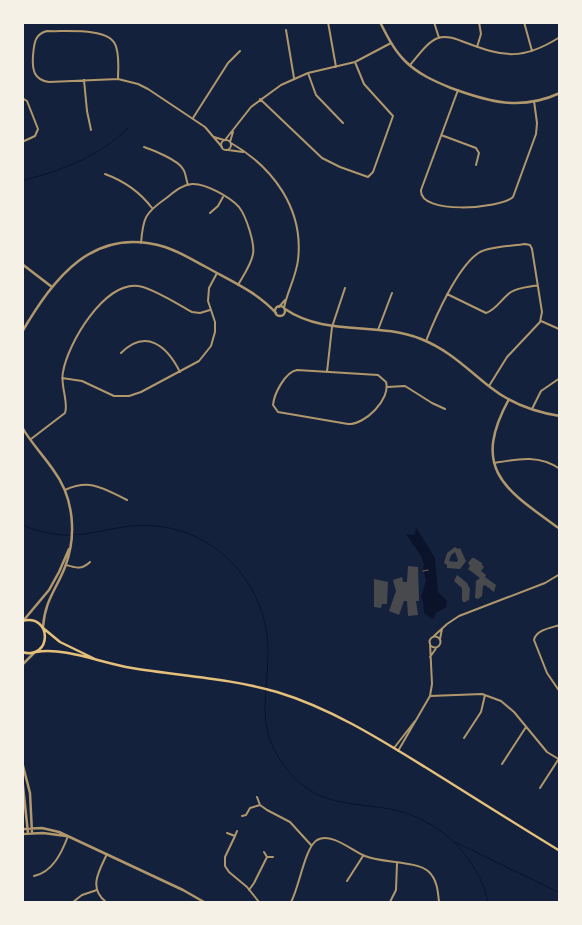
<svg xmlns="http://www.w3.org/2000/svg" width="582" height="925" font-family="Helvetica,sans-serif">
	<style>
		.water { fill: #0b132b }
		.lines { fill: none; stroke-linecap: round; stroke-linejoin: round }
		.stream { stroke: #0b132b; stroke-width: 1 }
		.building { fill: #48494c; fill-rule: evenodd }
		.path { stroke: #e5c07b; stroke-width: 0.5 }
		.minor { stroke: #b1986c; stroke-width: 2 }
		.tertiary { stroke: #b1986c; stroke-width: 2.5 }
		.primary { stroke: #e5c07b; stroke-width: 2.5 }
	</style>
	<rect width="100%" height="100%" fill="#14213d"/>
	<path class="water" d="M416,527L435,558L438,592L447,601L446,607L436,613L434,618L432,619L424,613L423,601L421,597L426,581L423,569L424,565L421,556L406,534L413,535L415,533Z"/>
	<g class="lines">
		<path class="stream" d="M22,181C64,169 97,158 128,128
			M22,525C35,530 49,534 63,535C86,536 107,529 130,526C159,523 188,530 212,546C247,569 268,610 268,651C268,701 253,729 290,773C318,806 351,802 390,809C420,815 447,831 465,855C476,869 485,886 488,902
			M455,842L560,893"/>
	</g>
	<path class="building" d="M455,547L458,549L460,548L466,561L460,569L447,568V565L444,563L447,553ZM455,552L458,560L457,562L449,561L451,555Z
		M472,558H474L482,563V565L484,567L481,571L486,575L485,577L496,585L494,592L485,585L483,586L482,596L478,599L475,598L476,581L480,578L468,569L470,566L468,563Z
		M408,566L418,567L419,601H416L418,615L408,616L407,601H404L399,615L389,611L396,591L393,580L402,577L403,582H407Z
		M457,575L467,583L470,589L469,601L467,600L466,602H463L462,600V588L454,581Z
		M374,579L388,582L387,604H382L381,608L374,607Z"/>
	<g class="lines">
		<path class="path" d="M423,571L428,570"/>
		<path class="minor" d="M328,22L336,67
			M434,22L439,38
			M524,22L532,51
			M286,30L294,78
			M477,47L481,34L479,22
			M410,65C418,56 427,42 438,38C447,35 456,39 464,42C504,57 522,61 560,37
			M308,73L316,95L343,123
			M118,79L49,82C34,80 32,70 33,56C34,45 34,34 47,31C64,32 107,27 115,44C120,54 118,69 118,79L138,84L148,89L205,127L222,147
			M84,80L87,111L91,130
			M458,90L421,190C419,215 500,209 513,197L536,134L537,123L534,101
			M22,98L27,101L38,129L35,136L22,142
			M260,99L322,158L340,167L368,177L373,172L393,116L364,84L355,62
			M193,118L228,63L240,51
			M441,135L476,148L479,153L476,165
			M214,137L224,140
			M225,140L251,107L281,85L308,73L355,62L391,43
			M221 145a5 5 0 1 1 10 0a5 5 0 1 1-10 0Z
			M230,142L233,132
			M231,143C273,167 304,209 298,260C296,277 287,292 284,308
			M144,147C153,150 178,160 183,169C186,173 186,180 188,185
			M228,150L243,152
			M105,174C124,181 140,192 152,208
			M210,213L218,206L223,197
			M141,243C143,218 145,213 165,199C173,193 181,185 192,184C205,183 230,197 239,207C246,216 255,243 253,254C251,265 243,276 238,285
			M447,294L486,313C496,310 502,298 511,292C519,287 529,287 538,285
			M279,307L285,300
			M541,321L559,329
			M378,330L392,293
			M426,341C435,318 458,265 480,252C491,246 513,246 525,244L530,245L532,249L542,312L540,322L507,357L489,386
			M121,353C146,328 167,346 180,372
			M297,370L378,375L386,382C391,399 365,425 348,424L278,412L273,405C274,394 285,372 297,370Z
			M327,372L332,327L345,288
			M62,378L82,381L114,396H129L141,392L199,361L211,346L215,332V322L208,301L209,288L217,273
			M387,387L405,386L432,403L445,409
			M532,409L541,391L560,378
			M31,439L65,413C69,402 60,386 63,372C68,343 104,282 138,286C151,287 179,305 192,312L200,313L210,310
			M494,463C517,459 539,454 560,469
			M65,490C91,478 104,489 127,500
			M66,565C76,568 82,570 90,562
			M560,625C550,628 536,630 534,640L547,673L560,692
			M434,636L447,624L459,616L545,583L560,574
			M429.5 642a5.5 5.5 0 1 1 11 0a5.5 5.5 0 1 1-11 0Z
			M440,639L442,629
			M430,657L437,647
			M430,696L482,694L501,701L514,712L547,752L560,760
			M464,738L481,712L485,695
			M394,748L415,721
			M398,751L430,696L432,684L430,643
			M502,764L526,727
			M540,788L558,760
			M257,797L260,805
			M242,816L246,815L250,808L260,805L267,810L290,822L311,845
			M227,833L235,836L237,831
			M235,836L225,857V866L229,872L247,887L259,902
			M264,852L267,857
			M34,876C53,872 62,852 68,836
			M347,881L363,856
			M249,890L254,883L267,857H273
			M73,902L82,895L97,890
			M106,902C88,888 99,871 107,854
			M291,902C299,888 305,847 317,840C332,832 352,851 365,856C382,863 416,861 428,871C437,879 438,891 439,902
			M390,902L396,890L397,863"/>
		<path class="tertiary" d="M380,22C387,36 394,50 405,61C418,74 434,81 451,88C489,102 521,111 560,93
			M22,264L52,287
			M275 311a5 5 0 1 1 10 0a5 5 0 1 1-10 0Z
			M285,309C326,337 377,321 421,339C449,350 467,369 490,387C510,403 534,412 560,416
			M22,332C54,278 93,225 165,247C180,252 193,260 206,267C231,281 257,292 276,313
			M509,399C470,470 506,490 560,529
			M22,427C31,443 44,456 54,471C74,498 77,536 65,567C56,590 45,600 43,627
			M23,621L49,590L59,572L69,549
			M22,665L35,652
			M22,762L30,793L32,833
			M22,777L28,833
			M22,829L42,828L59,832L183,890L204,902
			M22,834L43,833L66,836"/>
		<path class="primary" d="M22,621C53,613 52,661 22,652
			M43,628L60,642L97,660
			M36,652C65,647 101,663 132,668C180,676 229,678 277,692C330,708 378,738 425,767C470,795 514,823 560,851"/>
	</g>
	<rect width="582" height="925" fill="none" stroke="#f6f1e7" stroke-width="48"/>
</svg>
